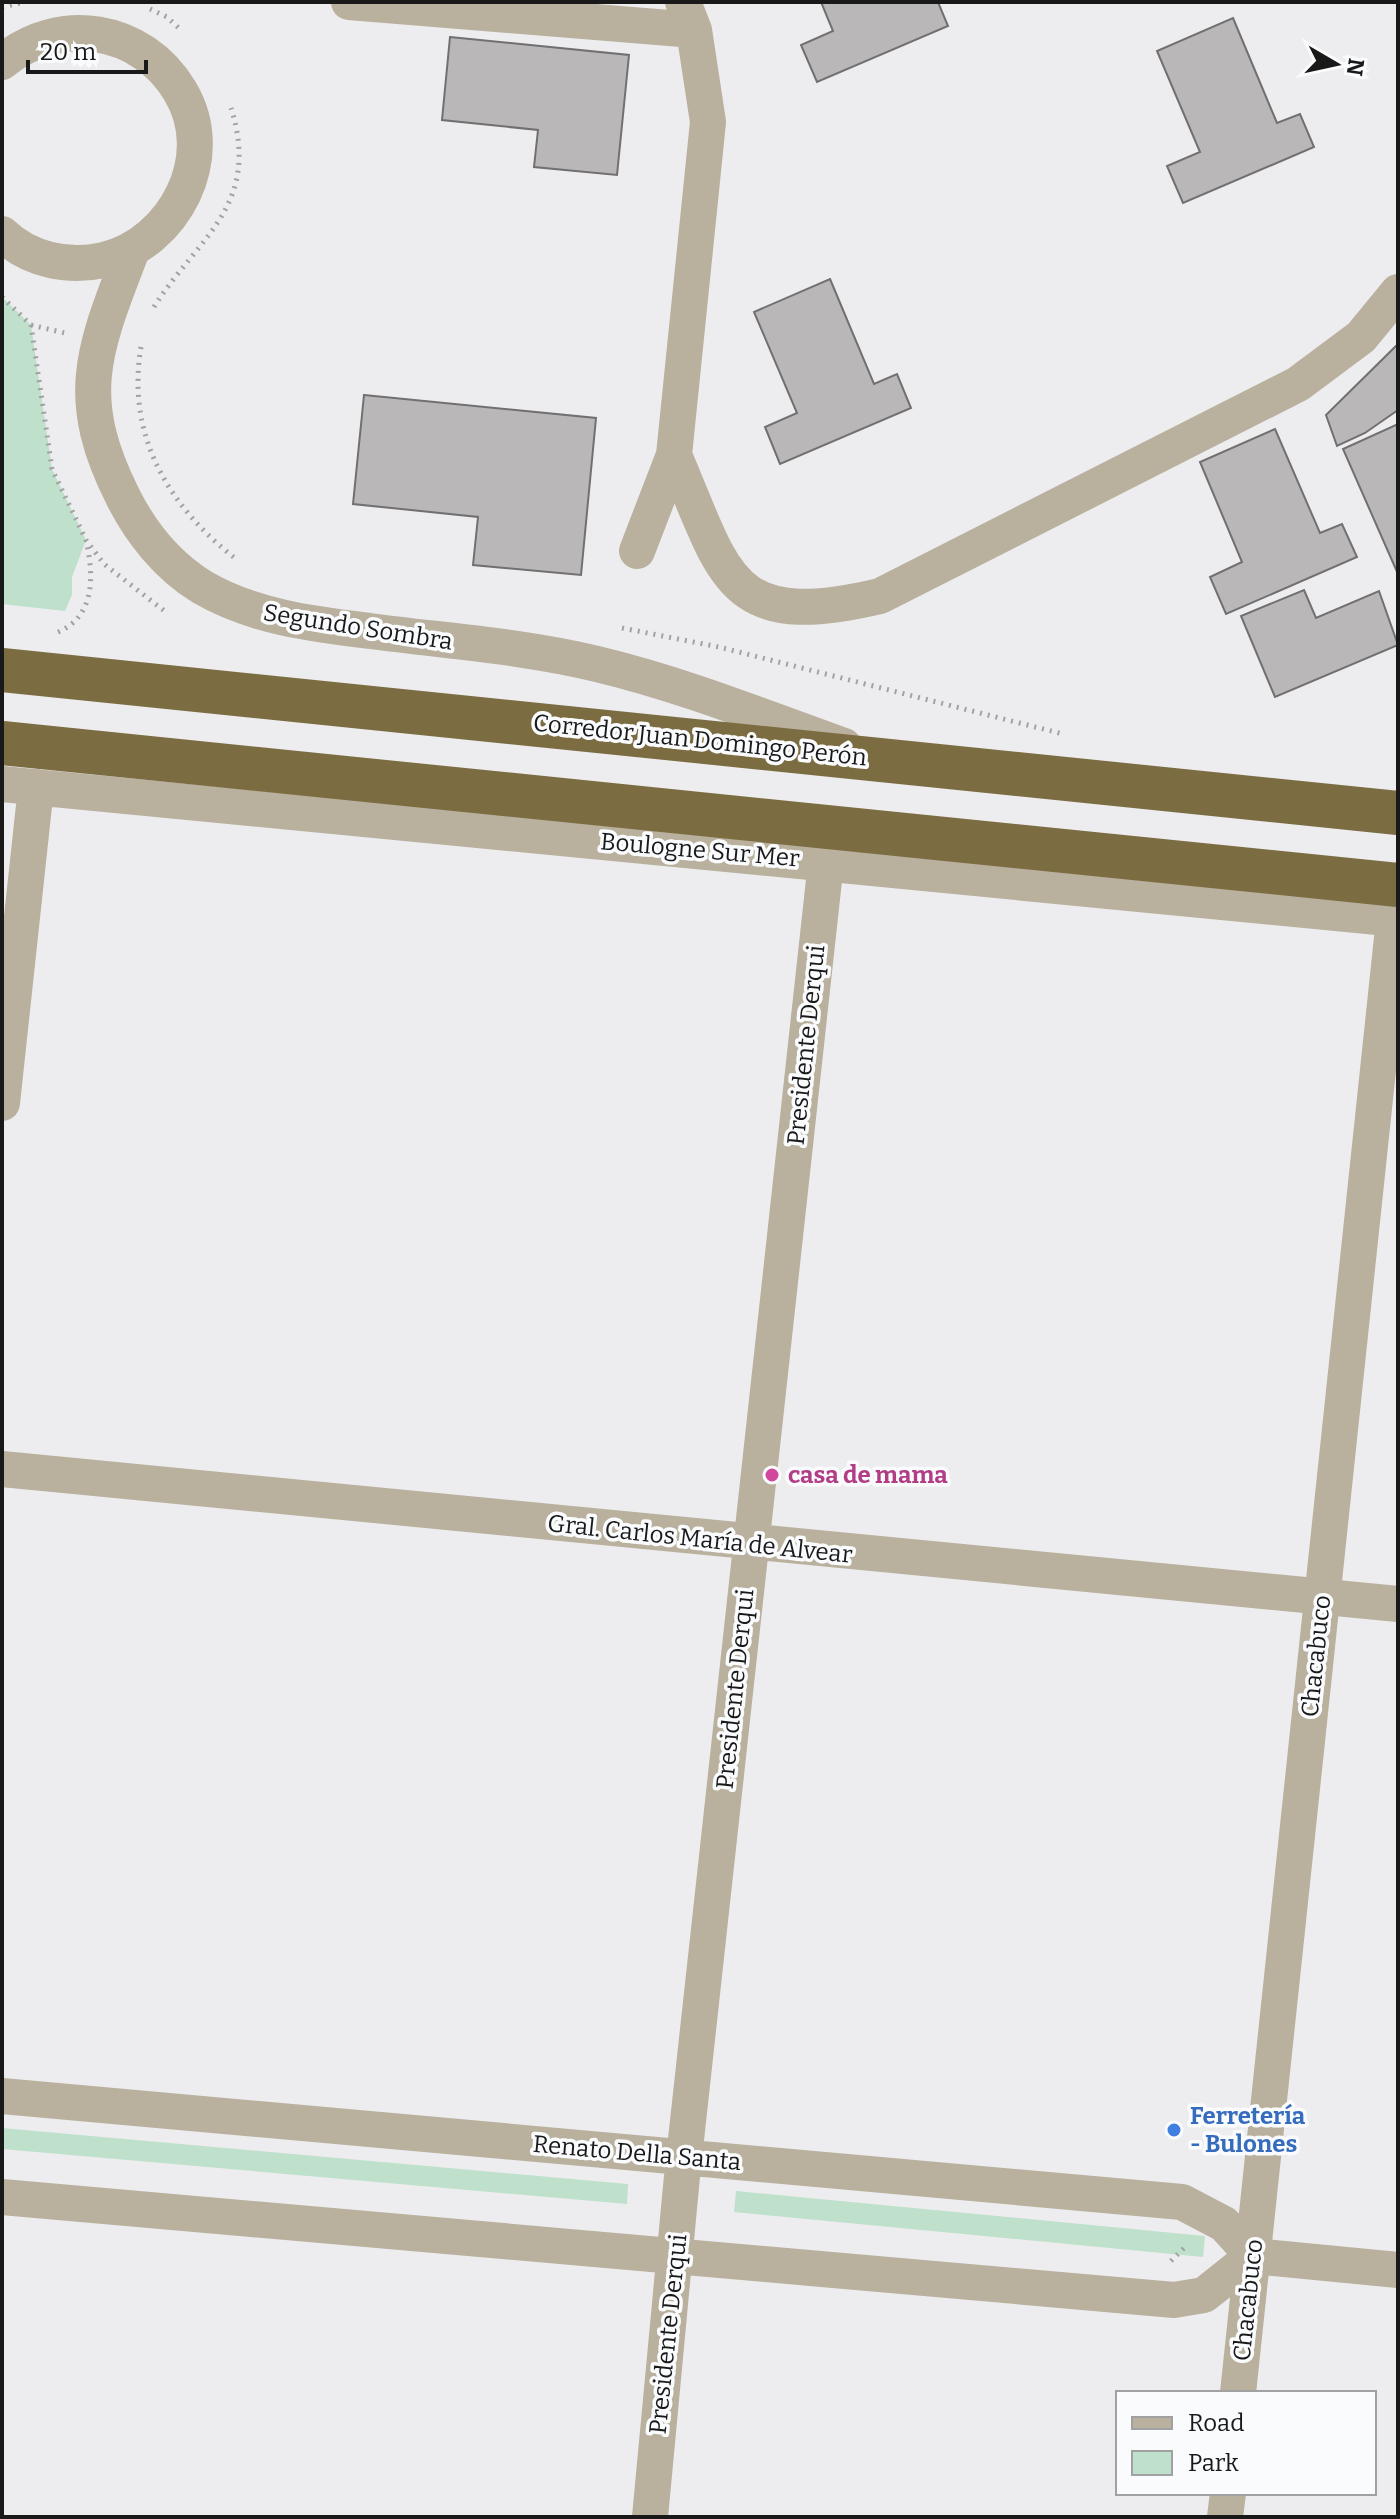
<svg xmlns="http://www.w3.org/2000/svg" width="1400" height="2519" font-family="Bitter,serif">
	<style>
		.green { fill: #bfe0ca }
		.building { fill: #bab7b8; stroke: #726f70; stroke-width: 2 }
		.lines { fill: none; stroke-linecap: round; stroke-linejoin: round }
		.path { stroke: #a2a2a4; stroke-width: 5; stroke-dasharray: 2 6; stroke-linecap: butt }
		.street { stroke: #b9b19e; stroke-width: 36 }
		.highway { stroke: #7c6c41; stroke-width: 44 }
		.hotel-dot { fill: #d1479c; stroke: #fafbfd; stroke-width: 3 }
		.shop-dot { fill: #3f7fe0; stroke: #fafbfd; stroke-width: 3 }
		.labels { text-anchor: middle; stroke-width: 7; stroke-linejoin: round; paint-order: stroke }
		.street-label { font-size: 24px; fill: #19191a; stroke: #fafbfd }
		.hotel-label { font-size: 24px; font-weight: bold; fill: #b23c85; stroke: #fafbfd; text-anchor: start }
		.shop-label { font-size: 24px; font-weight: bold; fill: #366cbe; stroke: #fafbfd; text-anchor: start }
	</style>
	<rect width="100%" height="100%" fill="#ededf0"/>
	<path class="green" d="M2,297L31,325L52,469L86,540L72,577V595L65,611L2,604Z
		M2,2128L628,2184L627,2204L2,2149Z
		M736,2191L1205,2236L1203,2257L734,2212Z"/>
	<path class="building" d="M821,2H938L948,26L817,82L801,45L833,31Z
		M1233,18L1277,123L1300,114L1314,147L1183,203L1167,166L1200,152L1157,51Z
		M450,37L629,55L617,175L534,167L538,130L442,120Z
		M830,279L874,384L897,374L911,408L780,464L765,427L797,413L754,312Z
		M1398,344V410L1365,433L1337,446L1326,415Z
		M364,395L596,418L581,575L473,565L478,517L353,504Z
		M1398,424V574L1343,449Z
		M1275,429L1320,533L1342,524L1357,557L1226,614L1210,577L1242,562L1200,462Z
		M1304,590L1316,618L1379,591L1398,645L1275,697L1241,616Z"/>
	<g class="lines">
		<path class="path" d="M2,7L25,2
			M150,9L167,17L181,30
			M2,297L31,325L52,469L86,540L104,564L167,613
			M154,307C197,238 262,206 231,108
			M31,325L65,333
			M141,347C126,435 168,506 236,559
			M622,628L719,647L1063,734
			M58,632C94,617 94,578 87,545
			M1171,2261L1187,2245"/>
		<path class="street" d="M349,2L694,30
			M2,62C59,14 142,27 180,91C220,157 174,243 104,260C68,268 29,260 2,234
			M132,250C94,349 72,396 123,497C141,533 168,566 202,587C253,617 312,624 370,631C445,641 523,646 597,664C681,684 763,717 844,746
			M674,455C726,577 728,632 880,596L1298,384L1361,337L1398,292
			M637,551L674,455L708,122L694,30L683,2
			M2,784L1398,919
			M2,1103L36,787
			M2,1469L1398,1604
			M2,2096L1182,2202L1224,2224L1253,2256L1398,2270
			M2,2197L1174,2300L1204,2295L1253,2256
			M1238,2393L1394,919
			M650,2517L682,2176L826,862
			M1225,2517L1228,2493"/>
		<path class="highway" d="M2,670L1398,813
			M2,743L1398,885"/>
	</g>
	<circle class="hotel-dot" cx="772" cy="1475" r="8"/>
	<circle class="shop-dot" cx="1174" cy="2130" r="8"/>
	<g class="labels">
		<g class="street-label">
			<text transform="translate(358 627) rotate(9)" y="8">Segundo Sombra</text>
			<text transform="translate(700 740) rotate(6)" y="8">Corredor Juan Domingo Perón</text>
			<text transform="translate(700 850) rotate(5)" y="8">Boulogne Sur Mer</text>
			<text transform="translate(806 1045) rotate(-84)" y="8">Presidente Derqui</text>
			<text transform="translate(700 1539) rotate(6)" y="8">Gral. Carlos María de Alvear</text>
			<text transform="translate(1316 1656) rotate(-84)" y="8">Chacabuco</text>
			<text transform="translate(735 1689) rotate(-84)" y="8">Presidente Derqui</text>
			<text transform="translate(637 2153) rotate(5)" y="8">Renato Della Santa</text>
			<text transform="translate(1248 2300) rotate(-84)" y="8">Chacabuco</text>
			<text transform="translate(668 2334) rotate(-84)" y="8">Presidente Derqui</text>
		</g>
		<g class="hotel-label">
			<text x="788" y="1483">casa de mama</text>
		</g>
		<g class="shop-label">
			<text x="1190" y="2124">Ferretería<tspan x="1190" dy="28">- Bulones</tspan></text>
		</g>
	</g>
	<rect width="1400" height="2519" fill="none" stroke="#19191a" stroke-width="8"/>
	<rect x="1116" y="2391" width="260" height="104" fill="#fafbfd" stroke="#a0a1a2" stroke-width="2"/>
	<rect x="1132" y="2417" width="40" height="12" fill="#b9b19e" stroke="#a0a1a2" stroke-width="2"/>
	<text x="1188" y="2431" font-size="24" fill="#19191a">Road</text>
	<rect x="1132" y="2451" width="40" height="24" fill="#bfe0ca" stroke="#a0a1a2" stroke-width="2"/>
	<text x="1188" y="2471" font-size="24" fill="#19191a">Park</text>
	<g transform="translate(1336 64) rotate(99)" stroke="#fafbfd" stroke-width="6" paint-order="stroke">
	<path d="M0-6L14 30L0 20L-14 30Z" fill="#19191a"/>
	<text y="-12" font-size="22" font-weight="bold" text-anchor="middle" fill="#19191a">N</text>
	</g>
	<path d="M28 60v12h118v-12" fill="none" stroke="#19191a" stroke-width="4"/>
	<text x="40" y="60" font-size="24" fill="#19191a" stroke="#fafbfd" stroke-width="6" paint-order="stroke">20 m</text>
</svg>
